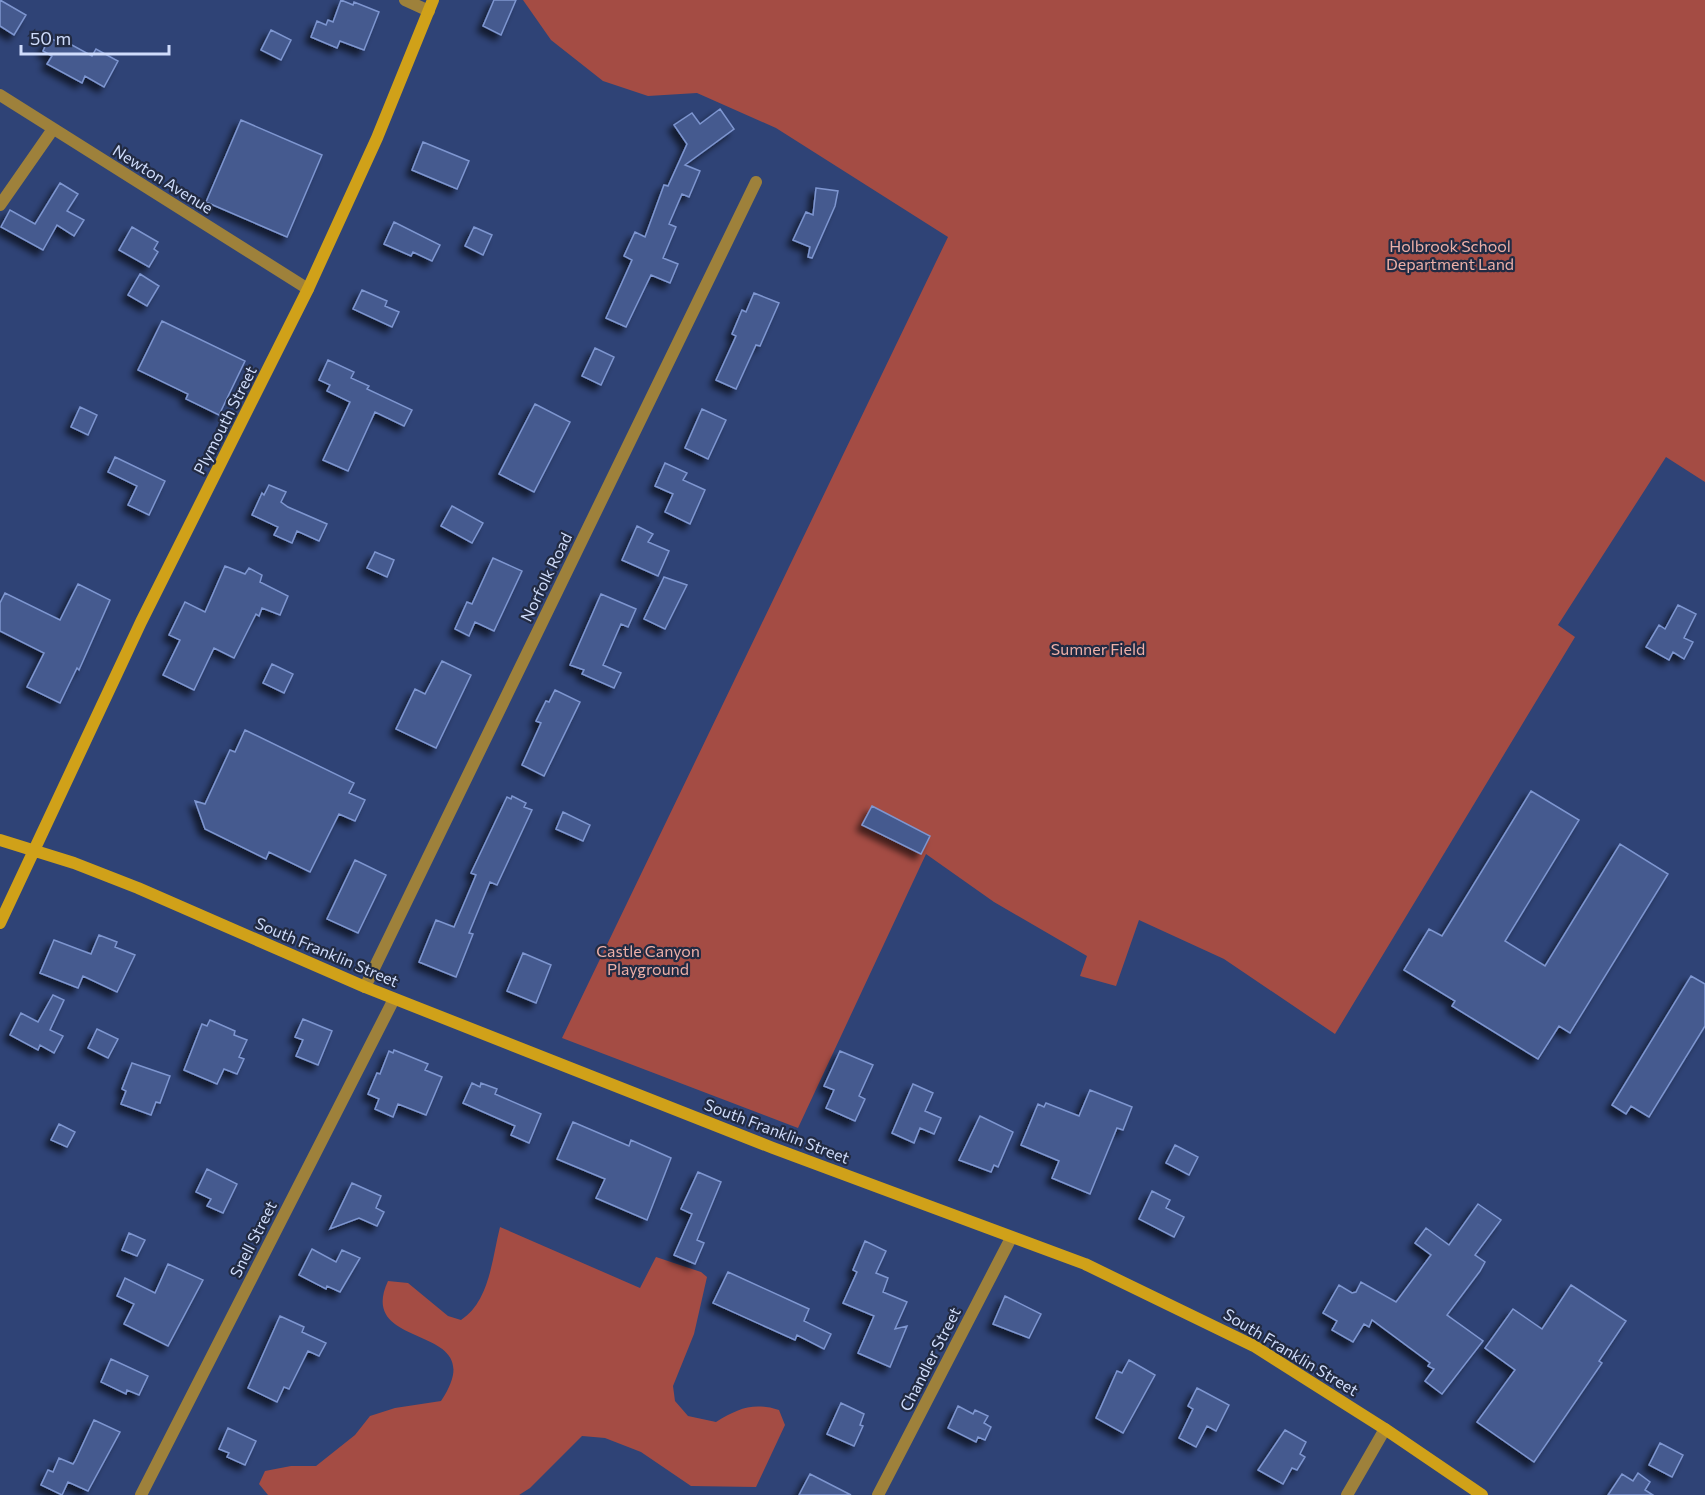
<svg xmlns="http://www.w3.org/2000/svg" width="1705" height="1495" font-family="Commissioner,sans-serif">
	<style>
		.green { fill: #a44c44 }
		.building { fill: #455a8f; stroke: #7e96d0; stroke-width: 1.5; filter: url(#shadow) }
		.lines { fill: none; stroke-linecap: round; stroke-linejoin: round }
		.minor { stroke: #9e813b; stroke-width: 12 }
		.secondary { stroke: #d0a119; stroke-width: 12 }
		.labels { text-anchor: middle; stroke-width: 4.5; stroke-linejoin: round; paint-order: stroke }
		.street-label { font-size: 16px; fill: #cfdcfb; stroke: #222b43 }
		.park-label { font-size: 16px; fill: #edb0a8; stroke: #222b43 }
	</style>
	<defs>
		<filter id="shadow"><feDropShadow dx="-5.5" dy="5.5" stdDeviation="3" flood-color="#0009"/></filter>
	</defs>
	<rect width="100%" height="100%" fill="#2f4376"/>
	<path class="green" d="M523,0H1705V482L1666,457L1558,625L1575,637L1335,1034L1224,959L1139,920L1116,986L1080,976L1087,956L994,902L926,854L798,1128L562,1038L948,237L776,128L697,93L648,96L603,81L551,40Z
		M500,1227L640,1288L656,1257L701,1272L707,1277L694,1334L673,1386L675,1401L688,1416L716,1422C738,1408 754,1402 779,1410L785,1425L756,1487L691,1486L641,1452L605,1438L582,1436L530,1488L519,1495H268L259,1484L265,1471L291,1466H316L355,1435L370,1416L395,1408L441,1401C495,1320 354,1354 388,1281L408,1283L448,1316L461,1320C490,1301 492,1258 500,1227Z"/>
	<path class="building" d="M0,0L26,15L14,35L0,26Z
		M341,0L353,5L354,2L379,12L364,50L340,41L337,48L311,37L317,21L326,25L328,20L333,22Z
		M494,0H516L501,35L483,26Z
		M271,30L291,40L281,60L261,50Z
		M49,38L59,42L61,39L92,56L96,49L118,61L104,87L85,76L82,83L47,64L52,56L43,51Z
		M720,109L734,129L685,165L700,171L689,197L682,194L669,224L676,227L663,258L678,264L670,283L651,275L626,327L606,318L632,260L624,256L635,232L645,237L664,185L668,186L687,144L674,125L692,113L700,124Z
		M241,120L322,155L287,237L206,202Z
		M423,142L469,161L457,189L412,170Z
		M60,183L78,194L67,211L84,220L74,236L57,225L43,250L1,227L10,210L35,224Z
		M816,188L838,191L835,206L812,258L808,257L810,247L793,240L806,212L813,215Z
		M394,222L440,245L432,261L413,252L411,256L384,244Z
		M132,227L158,242L154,249L158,252L149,267L119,250Z
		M474,227L492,235L483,255L465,246Z
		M140,274L159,286L147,306L128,295Z
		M362,290L387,301L385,306L399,312L392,327L353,309Z
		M754,293L779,303L760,346L756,345L736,389L716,380L736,336L732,334L742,310L746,312Z
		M162,321L245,361L219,415L186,399L188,394L138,370Z
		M595,348L614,357L601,385L582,376Z
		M328,360L354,372L351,378L369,386L367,389L412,410L404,426L375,412L348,471L323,460L350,402L327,391L330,385L319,380Z
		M535,404L570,422L534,492L499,474Z
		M80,407L97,415L88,435L71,427Z
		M702,409L726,420L708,459L685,448Z
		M115,457L165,481L149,515L128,505L137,486L108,472Z
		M665,463L687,473L683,480L705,490L690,524L665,512L673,494L655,486Z
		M269,485L286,492L281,502L288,507L327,524L319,541L297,531L292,543L274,535L278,527L252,515L262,493L264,495Z
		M452,506L483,523L472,543L441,526Z
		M637,526L653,534L648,542L669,551L658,576L622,560Z
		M375,552L394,560L387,577L367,568Z
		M493,558L522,571L494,631L475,622L469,636L455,629L467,602L472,604Z
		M225,566L245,574L249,568L262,575L260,582L288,596L280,615L262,608L259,616L256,614L234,658L214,648L194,690L163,675L180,640L169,635L185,602L205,612Z
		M664,577L687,585L665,629L644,619Z
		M78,584L110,600L79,670L77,668L60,703L27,687L44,653L0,631V603L5,593L60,620Z
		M601,594L636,609L628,627L621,624L603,665L621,673L614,688L582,674L584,670L570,665Z
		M1678,605L1696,614L1684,638L1693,642L1684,659L1673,652L1669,660L1646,647L1659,625L1665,629Z
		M442,661L471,675L436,748L396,729L415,689L425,694Z
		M272,664L293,674L284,693L263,683Z
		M555,690L580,702L544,776L522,765L541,723L536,721L546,701L549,702Z
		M245,730L354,783L349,793L365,800L355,821L339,814L310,872L269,852L266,859L205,829L195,801L205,804L230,750L235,752Z
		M1531,791L1579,820L1505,941L1545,966L1620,844L1668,874L1570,1033L1559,1026L1538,1059L1452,1006L1455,1001L1404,970L1429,929L1442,936Z
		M512,796L526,803L524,807L532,810L497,885L490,882L469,933L473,934L456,977L419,962L436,920L454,927L476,875L471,873L507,797L511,799Z
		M872,806L930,836L921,854L862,825Z
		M563,812L590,825L583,841L556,829Z
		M355,860L386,875L358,933L327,919Z
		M99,935L117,942L115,947L135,955L117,992L83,976L78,988L40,973L54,940L91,954Z
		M523,953L551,965L536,1003L507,991Z
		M1691,976L1705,984V1026L1649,1117L1631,1106L1626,1114L1612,1105Z
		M53,995L64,1000L50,1030L63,1036L54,1053L40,1045L38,1050L10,1035L21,1013L38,1022Z
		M303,1019L332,1031L318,1065L296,1056L303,1040L295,1037Z
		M210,1020L235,1031L234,1035L247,1040L239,1057L244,1059L237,1074L224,1069L217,1084L184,1070L202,1024L207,1026Z
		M97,1029L118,1039L108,1058L88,1048Z
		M394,1050L428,1064L425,1070L442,1077L426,1115L398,1104L393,1117L375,1109L379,1099L368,1094L377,1073L380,1074L389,1051L393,1053Z
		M840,1051L873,1065L859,1096L865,1099L855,1121L826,1108L834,1090L824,1086Z
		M132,1063L170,1076L160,1103L156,1102L151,1115L121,1104L126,1091L122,1089Z
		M472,1083L480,1087L481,1083L497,1089L495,1094L541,1114L529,1143L511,1135L515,1126L463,1103Z
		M913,1084L933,1093L925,1111L941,1118L934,1134L920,1128L914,1143L892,1133Z
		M1090,1090L1132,1107L1123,1130L1117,1128L1090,1194L1052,1178L1059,1161L1021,1145L1038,1104L1044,1107L1046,1103L1079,1116Z
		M980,1116L1013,1132L998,1167L994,1165L991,1172L959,1160Z
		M573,1122L629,1146L631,1140L671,1158L647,1220L596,1198L605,1179L557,1159Z
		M59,1124L75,1132L67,1147L51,1140Z
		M1175,1145L1198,1157L1189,1175L1166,1163Z
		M207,1169L237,1184L223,1213L207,1206L211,1199L196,1192Z
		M698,1172L721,1182L697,1240L704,1243L695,1264L674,1255L692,1214L681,1209Z
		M352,1183L381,1196L376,1208L384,1212L377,1226L359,1218L330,1229Z
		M1152,1191L1170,1200L1166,1208L1184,1217L1174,1237L1139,1219Z
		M1478,1204L1501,1220L1475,1255L1485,1262L1480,1271L1447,1315L1483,1341L1442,1394L1425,1381L1434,1369L1428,1366L1430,1363L1372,1320L1369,1327L1364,1324L1353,1342L1332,1330L1337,1321L1323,1313L1339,1285L1352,1293L1356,1292L1361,1282L1396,1302L1431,1255L1415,1243L1426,1228L1449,1245Z
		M129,1233L145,1240L137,1256L122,1250Z
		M865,1241L886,1251L876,1273L888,1278L883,1292L907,1302L895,1329L907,1326L890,1367L858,1353L874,1316L843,1303L857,1272L853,1270Z
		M312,1249L336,1262L342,1250L360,1258L340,1292L327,1286L326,1289L299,1275Z
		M168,1264L203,1280L168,1346L124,1324L134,1304L117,1296L125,1278L155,1293Z
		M728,1272L809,1309L804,1321L831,1334L824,1349L797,1335L795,1340L713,1303Z
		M1571,1285L1626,1321L1599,1361L1602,1363L1534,1462L1477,1422L1515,1370L1485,1348L1513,1309L1542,1329Z
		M1005,1296L1041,1314L1029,1338L993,1324Z
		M280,1316L304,1327L302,1332L326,1343L319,1356L308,1351L289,1389L284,1387L277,1402L248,1388Z
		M111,1359L148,1376L139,1395L127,1390L126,1394L101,1382Z
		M1129,1360L1155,1375L1123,1433L1096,1418L1117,1371L1122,1373Z
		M1197,1388L1229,1405L1216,1431L1207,1426L1196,1447L1179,1438L1193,1409L1188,1406Z
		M841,1403L864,1414L860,1425L863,1426L854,1446L827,1434Z
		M958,1406L973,1414L975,1410L988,1416L984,1423L991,1427L985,1440L978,1437L976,1442L948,1428Z
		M94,1420L120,1432L88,1491L68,1482L62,1495L41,1485L48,1470L53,1472L59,1458L73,1464L75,1461Z
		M228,1428L256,1441L245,1465L227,1457L229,1453L219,1449Z
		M1285,1430L1306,1442L1300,1454L1305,1457L1297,1470L1292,1468L1283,1484L1258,1470Z
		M1660,1443L1683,1455L1672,1477L1649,1465Z
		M1638,1473L1650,1482L1645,1490L1653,1495H1608L1622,1474L1633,1481Z
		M810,1474L851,1495H799Z"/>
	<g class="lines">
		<path class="minor" d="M405,0L429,11
			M0,95L308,289
			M0,205L53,129
			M365,987L756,182
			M141,1495L394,999
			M878,1495L1011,1238
			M1347,1495L1385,1429"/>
		<path class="secondary" d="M0,840L74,863L138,888L365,987L773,1148L1085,1264L1254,1346L1385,1429L1482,1495
			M0,923L141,622L308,289L377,138L433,0"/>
	</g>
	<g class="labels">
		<g class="street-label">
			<text transform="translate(163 179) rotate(32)" y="6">Newton Avenue</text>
			<text transform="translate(225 420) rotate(-63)" y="6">Plymouth Street</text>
			<text transform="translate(546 577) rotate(-64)" y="6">Norfolk Road</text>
			<text transform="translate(327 952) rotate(23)" y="6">South Franklin Street</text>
			<text transform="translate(777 1131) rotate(21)" y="6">South Franklin Street</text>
			<text transform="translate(253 1239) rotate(-63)" y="6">Snell Street</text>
			<text transform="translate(1291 1352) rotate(31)" y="6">South Franklin Street</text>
			<text transform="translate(930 1359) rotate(-63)" y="6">Chandler Street</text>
		</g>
		<g class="park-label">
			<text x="1450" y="252">Holbrook School<tspan x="1450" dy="18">Department Land</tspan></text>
			<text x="1098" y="655">Sumner Field</text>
			<text x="648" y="957">Castle Canyon<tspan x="648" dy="18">Playground</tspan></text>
		</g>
	</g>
	<path d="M21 45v9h148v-9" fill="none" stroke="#cfdcfb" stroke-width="3"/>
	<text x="30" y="45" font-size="18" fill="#cfdcfb" stroke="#222b43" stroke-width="4.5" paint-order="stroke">50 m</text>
</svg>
